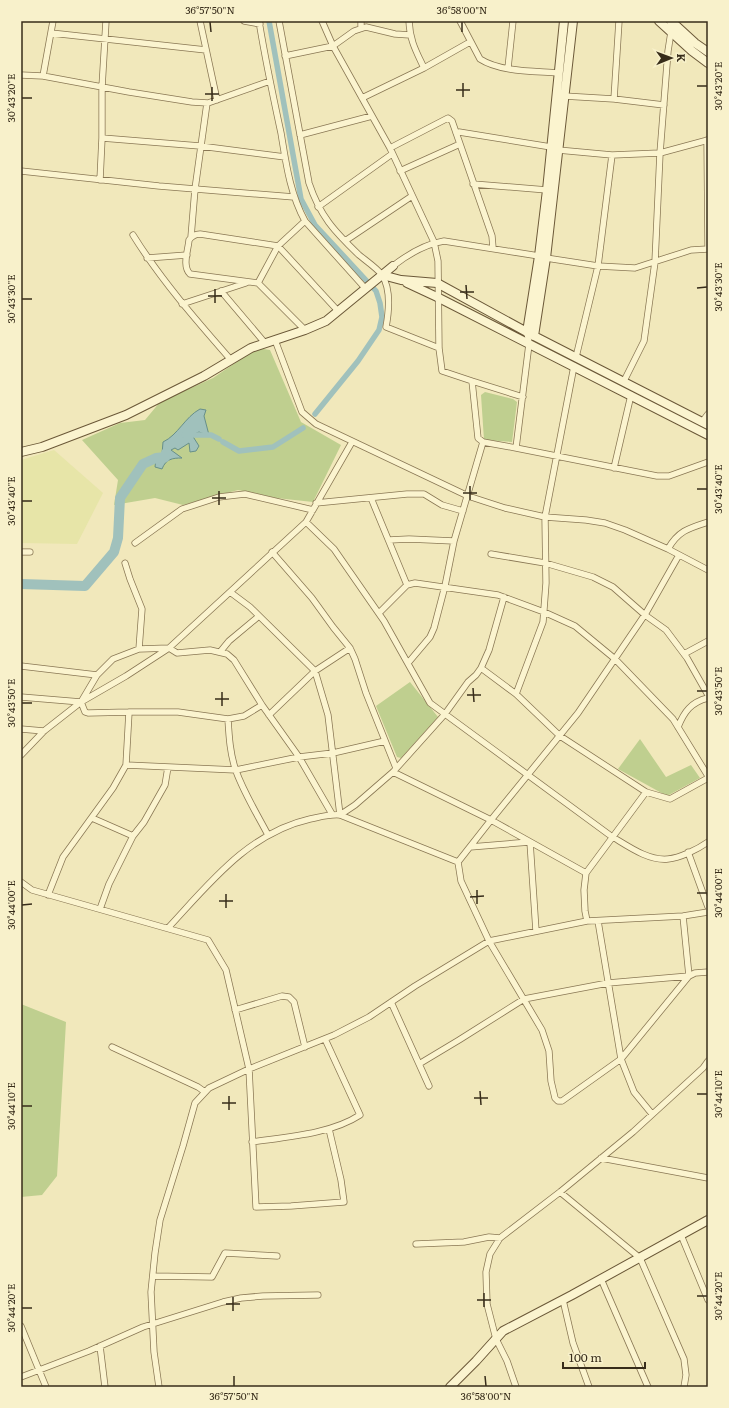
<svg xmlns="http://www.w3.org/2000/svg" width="729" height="1408" font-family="Literata,serif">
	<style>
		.farmland { fill: #e7e5a8 }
		.green { fill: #bfcf8f }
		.water { fill: #a0c1bc; stroke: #678f8a }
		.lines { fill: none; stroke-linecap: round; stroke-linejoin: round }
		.canal { stroke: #a0c1bc; stroke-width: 5.5 }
		.river { stroke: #a0c1bc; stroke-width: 10 }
		.street-casing { stroke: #897754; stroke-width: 7 }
		.secondary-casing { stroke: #6b5838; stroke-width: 10 }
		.street { stroke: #fbf4cf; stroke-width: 5.5 }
		.secondary { stroke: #fbf4cf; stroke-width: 8 }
		.ticks { fill: none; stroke: #372c1a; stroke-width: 1.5 }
		.neatline { fill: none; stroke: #372c1a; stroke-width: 1.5 }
		.ticks-label { font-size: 10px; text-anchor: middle; fill: #372c1a }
	</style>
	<rect width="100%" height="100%" fill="#f1e8bb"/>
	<path class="farmland" d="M54,450L103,493L77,544L21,543V460Z"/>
	<path class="green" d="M257,348L270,350L301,422L341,445L313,502L276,498L238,490L183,505L155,498L114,505L118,480L82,440L120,423L145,420L160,402L213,378Z
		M485,392L513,399L517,402L512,442L484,440L481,395Z
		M410,682L438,717L401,758L397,757L376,706Z
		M640,739L666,777L691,765L700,778L667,796L618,769Z
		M21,1004L66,1022L57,1176L42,1195L21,1197Z"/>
	<path class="water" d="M200,409L206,410L204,416L209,435H207L199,432L192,435L199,446L196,451L190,452L189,443L178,450L175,448L171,450L182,458C172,458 166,459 162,469L155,467L156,458L162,454L163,442C178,435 185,417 200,409Z"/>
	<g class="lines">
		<path class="canal" d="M269,21L301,199L315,225L376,291L380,303L382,317L379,330L358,361L315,414
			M184,435H211L219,439
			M223,442L239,451L273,447L303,428"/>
		<path class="river" d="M21,584L85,586L114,552L118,538L120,498L143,464L156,458L165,457L166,453"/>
		<g class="street-casing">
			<path id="street" d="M200,21L217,100
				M244,21L260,24
				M259,21C265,58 273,96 281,133C286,163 290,194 305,221L365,288
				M279,21L309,183C320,216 334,231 359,255C365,260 378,269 382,275C391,289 389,311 386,327L439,348
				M322,21L333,46L390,148L434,242L438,261L439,348L442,371L472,381L478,438L483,442L516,448L529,344L527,332
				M361,21V28
				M409,21C410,41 416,51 424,68
				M460,21L480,59C500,72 534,71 558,73
				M51,33L206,50
				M285,56L333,46L354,31L366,27L395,34L410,35
				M508,68L513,21
				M21,75L43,76L129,92L192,102L208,103L270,81
				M43,76L53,21
				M564,96L614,99L664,105
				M362,98L424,68L470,42
				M614,99L619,21
				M456,133L459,132L551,147
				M300,135L372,116
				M102,138L200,146L285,157
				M707,140L708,249
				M390,148L448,118L452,121L492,236L493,248
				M558,150L612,155L660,153L708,140
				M21,171L159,186L294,197
				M400,171L460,144
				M100,180L102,138V87L106,21
				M473,184L547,190
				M318,207L392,154
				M133,235C161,280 196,320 231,360
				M191,237L195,189L207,103
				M345,241L412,196
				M147,258L187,255
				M546,258L598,266L635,268L691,250L708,249
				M393,266C407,255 426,244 444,241L539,256
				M258,283L278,246L305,221
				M221,291L265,343
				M182,304L246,283
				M305,330L258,283L190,274C182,266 188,251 189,240C192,236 195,234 200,234L278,246L338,311
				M275,340L302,412L316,424L468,496L505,508L545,517L586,520L605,523L625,530L668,549L708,570
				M576,357L598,266L612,155
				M472,381L523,397
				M624,381L644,341L655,262L660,153L668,51L671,32
				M702,422L708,414
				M516,448L657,476H669L708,462
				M614,468L631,395
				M371,498L407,585
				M316,503L407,494H424L442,505L463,511
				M306,522L334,549L384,621L430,703L611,836C628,846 648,861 668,859C680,858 698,849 708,842
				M389,540L409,539L454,541
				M135,543L182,509L219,497L245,494L313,510
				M668,549C678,531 689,528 708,522
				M21,552H30
				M272,552L312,598L333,627L350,648L355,659L366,693L396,768
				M491,554L545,563L593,577L613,587L645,615L666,630L687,658L708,695
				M679,555L646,613L578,713L491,820L458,862L461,881L489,941L542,1030L549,1051L551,1081L555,1098L558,1101H562L621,1059L689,976L695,973L708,972
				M125,563L130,579L142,609L139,649
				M230,592L250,607L315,671L328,715L340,815
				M379,613L407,585L415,583L498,595L544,612L575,626L615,659L673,719L708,776
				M220,652L229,641L259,616
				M684,654L708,641
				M408,663L430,637L434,628L445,586L454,541L483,442
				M21,666L97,675
				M481,668L489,650L504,597
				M516,694L543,622L546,583L545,517L574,366
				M21,697L81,702
				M81,702L97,675L113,659L139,649L169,648L177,653L210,650L227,654L234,660L262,705L299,757L332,814
				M81,702L85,712L88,713L129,712H178L228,719L244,716L262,705
				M269,715L315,671L350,648
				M228,719C229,736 230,754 236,771C244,793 257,814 268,835
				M678,727C684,712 691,702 708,698
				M21,729L44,731
				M21,755L44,731L81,702L126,676L169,648L306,522L352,442
				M126,765L236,770L299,757L333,753L385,741
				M393,772L491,820L586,873
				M340,815L355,805L393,772L445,714L468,682L476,675L481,668L516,694L560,736L646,792L670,799L708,778
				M92,818L133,836
				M470,847L530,842L536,931
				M688,852L708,907
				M21,882L32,890L208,940L226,970L249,1069L256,1207L291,1206L344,1202L341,1180L329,1129
				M48,895L63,857L113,788L126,765L129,712
				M100,909L109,884L133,836L144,822L165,785L168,767
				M587,921L585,911L584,890L586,873L646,792
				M598,921L621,1059L634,1092L652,1114
				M168,928C209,884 248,833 310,819C320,817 330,814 340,815L458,862
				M391,1002L429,1086
				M235,1010L282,996L289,997L294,1002L305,1047
				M112,1047L198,1087L205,1092
				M419,1064L459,1040L524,999L608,983L689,976L683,916
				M252,1142C287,1137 331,1134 360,1115L325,1039
				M601,1158L708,1178
				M560,1192L640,1258L684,1359L686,1375L684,1387
				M681,1235L708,1300
				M416,1244L464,1242L489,1237L500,1238
				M153,1276L212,1277L225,1253L277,1256
				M601,1279L648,1387
				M563,1300L573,1343L589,1387
				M21,1326L46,1387
				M100,1346L105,1387
				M21,1377L89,1351L143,1327L223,1302L241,1298L263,1296L318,1295
				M159,1387L154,1352L151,1292L155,1253L160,1220L183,1146L195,1103L209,1088L249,1069L334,1035L369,1017L415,986L489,941L587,921L683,916L708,912
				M516,1387L507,1361L496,1339L487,1304L486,1272L490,1254L500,1238L560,1192L633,1132L703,1068L708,1061"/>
		</g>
		<g class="secondary-casing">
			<path id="secondary" d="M659,21L692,51L708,63
				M671,21L695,43L708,52
				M382,275L401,280L437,283L534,336L708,425
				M407,283L437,297L708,435
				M527,332L539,256L547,190L564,21
				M534,336L546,258L573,21
				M21,452L42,447L126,415L204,376L251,348L305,330L326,321L393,266
				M450,1387L476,1361L503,1331L572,1295L708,1220"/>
		</g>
		<use href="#street" class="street"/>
		<use href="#secondary" class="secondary"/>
	</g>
	<path class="ticks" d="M210,22L211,32M462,22V32M463,83V97M697,86H707M212,87V101M456,90H470M205,94H219M22,98H32M466,285L467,299M697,288L707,287M215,289V303M460,292H474M208,296H222M22,299H32M470,486V500M697,489H707M219,491V505M463,493H477M212,498H226M22,501H32M473,688L474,702M697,691H707M222,692V706M467,695H481M215,699H229M22,703H32M477,890V904M697,893H707M226,894V908M470,897L484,896M219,901H233M22,905L32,904M480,1091L481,1105M697,1094H707M229,1096V1110M474,1098H488M222,1103H236M22,1106H32M484,1293V1307M697,1296H707M233,1297V1311M477,1300H491M226,1304H240M22,1308H32M234,1376V1386M485,1376L486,1386"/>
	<rect width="729" height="1408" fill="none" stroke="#f8f1cb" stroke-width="44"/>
	<g transform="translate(671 58) rotate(89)" stroke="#f8f1cb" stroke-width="3" paint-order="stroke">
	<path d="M0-3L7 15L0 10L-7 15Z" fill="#372c1a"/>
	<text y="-6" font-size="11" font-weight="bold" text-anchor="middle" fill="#372c1a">K</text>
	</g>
	<path d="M563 1362v6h82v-6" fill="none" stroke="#372c1a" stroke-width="2"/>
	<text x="569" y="1362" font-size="12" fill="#372c1a" stroke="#f8f1cb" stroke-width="3" paint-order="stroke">100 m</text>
	<rect x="22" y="22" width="685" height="1364" class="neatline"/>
	<g class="ticks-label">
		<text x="210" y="14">36°57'50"N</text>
		<text x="462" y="14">36°58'00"N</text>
		<text transform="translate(718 86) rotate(-90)" y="4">30°43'20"E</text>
		<text transform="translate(11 98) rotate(-90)" y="4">30°43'20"E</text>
		<text transform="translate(718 287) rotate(-90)" y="4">30°43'30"E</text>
		<text transform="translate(11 299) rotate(-90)" y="4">30°43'30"E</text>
		<text transform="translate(718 489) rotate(-90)" y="4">30°43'40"E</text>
		<text transform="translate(11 501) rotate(-90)" y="4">30°43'40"E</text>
		<text transform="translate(718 691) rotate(-90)" y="4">30°43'50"E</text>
		<text transform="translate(11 703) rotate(-90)" y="4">30°43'50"E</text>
		<text transform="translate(718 893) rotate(-90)" y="4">30°44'00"E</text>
		<text transform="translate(11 905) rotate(-90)" y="4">30°44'00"E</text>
		<text transform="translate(718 1094) rotate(-90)" y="4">30°44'10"E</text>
		<text transform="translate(11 1106) rotate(-90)" y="4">30°44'10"E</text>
		<text transform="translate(718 1296) rotate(-90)" y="4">30°44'20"E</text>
		<text transform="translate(11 1308) rotate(-90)" y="4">30°44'20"E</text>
		<text x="234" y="1400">36°57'50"N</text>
		<text x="486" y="1400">36°58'00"N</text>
	</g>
</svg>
